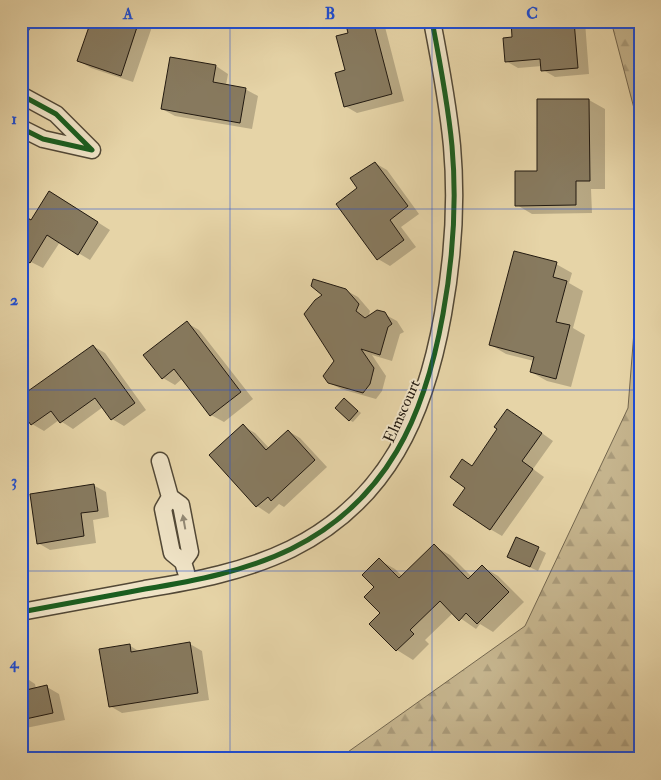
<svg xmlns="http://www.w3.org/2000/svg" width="661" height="780" font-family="'IM FELL Double Pica',serif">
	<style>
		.forest { fill: url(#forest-firs); stroke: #73664e }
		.shadow { fill: #0003 }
		.building { fill: #877a5f; stroke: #211910 }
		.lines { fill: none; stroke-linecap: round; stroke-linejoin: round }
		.minor-casing { stroke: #524836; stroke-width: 19 }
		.minor { stroke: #efe3c6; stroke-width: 16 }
		.cycleway-casing { stroke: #efe3c6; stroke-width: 8 }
		.cycleway { stroke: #1b5e20; stroke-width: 5 }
		.oneway { fill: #928874 }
		.grid { fill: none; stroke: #1d4ed8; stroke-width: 1; stroke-opacity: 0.55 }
		.labels { text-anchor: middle; stroke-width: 4; stroke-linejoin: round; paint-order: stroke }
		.street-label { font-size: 16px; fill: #211910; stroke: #efe3c6 }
		.neatline { fill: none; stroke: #1d4ed8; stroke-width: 2 }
		.grid-label { font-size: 16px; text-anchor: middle; font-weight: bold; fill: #1d4ed8 }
	</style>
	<defs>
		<pattern id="forest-firs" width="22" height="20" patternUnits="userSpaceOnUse" patternTransform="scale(1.25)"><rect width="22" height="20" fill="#c5b48d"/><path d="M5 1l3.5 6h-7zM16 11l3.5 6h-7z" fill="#a99a79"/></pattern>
	</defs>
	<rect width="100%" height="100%" fill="#e6d4a7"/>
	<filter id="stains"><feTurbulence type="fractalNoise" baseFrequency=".004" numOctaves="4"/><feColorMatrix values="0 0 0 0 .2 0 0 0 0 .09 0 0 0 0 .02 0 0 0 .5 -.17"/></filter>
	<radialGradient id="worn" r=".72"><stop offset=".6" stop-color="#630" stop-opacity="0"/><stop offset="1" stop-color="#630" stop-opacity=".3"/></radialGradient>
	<path class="forest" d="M611,21H640V131Z
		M640,255V759H338L525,626L628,408Z"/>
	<path class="shadow" d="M92,21H154L133,82L91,68L79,61Z
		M350,21L384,23L404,101L357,113L345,106Z
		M512,21L585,22L589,74L555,77L543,70L542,66L518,68L506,61L514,39Z
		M171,59L216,66L228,74L226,85L245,89L258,96L252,129L175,116L162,109Z
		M538,100H589L605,109V189H591L592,213L532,214L517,205L538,172Z
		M375,163L387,170L419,214L401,227L416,247L390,266L378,259L359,188Z
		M61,199L110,230L90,260L60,242L43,268L31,262V221Z
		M556,264L572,273L569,283L583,291L573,328L585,335L571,387L547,381L531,372L534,361L506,354L491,345Z
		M345,290L358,297L370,311L368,318L384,314L397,321L404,332L400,334L392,361L372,355L386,376L382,391L376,399L341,389L328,382L336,361Z
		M187,323L199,330L253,399L224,422L211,415L183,378L175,385L163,378Z
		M93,346L105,353L146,410L124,426L112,419L103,407L73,429L59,420L44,431L32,424Z
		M345,399L361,413L353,422L349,420Z
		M519,417L553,441L533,469L544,477L502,536L490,529L467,487L473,467L499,429Z
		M243,426L255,433L269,448L288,431L300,438L327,467L284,507L279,504L269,514L257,506L210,456Z
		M93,485L106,492L109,517L93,520L96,543L50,550L38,543Z
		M434,546L450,555L472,577L483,567L498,576L524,602L493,632L480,624L476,629L453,613L425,640L429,644L413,660L397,650L371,624L381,613L376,587L379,560L395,569L403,577Z
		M538,549L546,553L538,571L516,561Z
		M190,644L202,651L209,700L122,713L110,706L129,645L140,652Z
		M23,676L35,684L36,689L47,687L59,694L65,720L21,729Z"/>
	<path class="building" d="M91,21H139L121,76L77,61Z
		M345,21H373L392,94L344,107L335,73L345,70L336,36L348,33Z
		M511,21H574L578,68L541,71L540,59L505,62L503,38L512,37Z
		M170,57L216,65L213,82L246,88L240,123L161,109Z
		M537,99H589L590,181H576V205L515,206V171H537Z
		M375,162L408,206L390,220L404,240L377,260L336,204L357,188L350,178Z
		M49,191L98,222L78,255L47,235L30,263L21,257V214L31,220Z
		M514,251L557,262L553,277L567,281L556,322L570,325L556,379L530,372L534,357L489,345Z
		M313,279L346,289L359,304L356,311L365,318L377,310L385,312L392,324L388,327L380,355L361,349L374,368L370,384L363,393L328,383L323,376L334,361L304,314L315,300L322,295L311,286Z
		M187,321L241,392L210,416L174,369L162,379L143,355Z
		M93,345L135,403L111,420L95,398L60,423L51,411L31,425L21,411V396Z
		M344,398L358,411L349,421L335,408Z
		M507,409L542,433L522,461L533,469L490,530L453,505L465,488L450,477L462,459L472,466L497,429L494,427Z
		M243,424L266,450L288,430L315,460L271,501L268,497L256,507L209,455Z
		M94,484L98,511L81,513L84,536L37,544L30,494Z
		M516,537L539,547L530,567L507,557Z
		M434,544L468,579L482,565L509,592L477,624L466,613L459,621L440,601L410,630L414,634L396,651L369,624L380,613L364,597L374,587L362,575L379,558L399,578Z
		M190,642L198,693L109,707L99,649L130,644L131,652Z
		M23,675L26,690L47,685L53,713L21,720V676Z"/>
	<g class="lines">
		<g class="minor-casing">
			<path id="minor" d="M21,26L23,21
				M21,95L56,114L92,150L43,139L21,128
				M160,461L170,497L181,505L190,552L183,562
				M170,497L163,509L172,553L183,562L186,572
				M21,612C63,604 104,597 145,589C195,581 246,571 291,549C388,501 425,415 443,314C453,259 457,202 452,146C448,104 440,62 432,21"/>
		</g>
		<use href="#minor" class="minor"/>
		<g class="cycleway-casing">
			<path id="cycleway" d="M21,95L56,114L92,150L43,139L21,128
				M21,612C63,604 104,597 145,589C195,581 246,571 291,549C388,501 425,415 443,314C453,259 457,202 452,146C448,104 440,62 432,21"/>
		</g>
		<use href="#cycleway" class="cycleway"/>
	</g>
	<defs><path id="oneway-solid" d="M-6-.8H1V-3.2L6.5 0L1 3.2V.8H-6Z" transform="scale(1.25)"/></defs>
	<use class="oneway" href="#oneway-solid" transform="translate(184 522) rotate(-100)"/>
	<path class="grid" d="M230,21V759M432,21V759M21,209H640M21,390H640M21,571H640"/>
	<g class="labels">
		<g class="street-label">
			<text transform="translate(401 411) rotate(-66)" y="6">Elmscourt</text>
		</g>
	</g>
	<rect width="661" height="780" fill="none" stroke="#e6d4a7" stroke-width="55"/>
	<rect x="28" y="28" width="606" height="724" class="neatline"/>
	<g class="grid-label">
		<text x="128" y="19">A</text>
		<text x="330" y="19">B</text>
		<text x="532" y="19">C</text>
		<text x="14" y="124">1</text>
		<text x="14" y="305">2</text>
		<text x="14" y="486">3</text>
		<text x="14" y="668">4</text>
	</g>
	<rect width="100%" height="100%" filter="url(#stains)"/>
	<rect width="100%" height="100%" fill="url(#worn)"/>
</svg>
